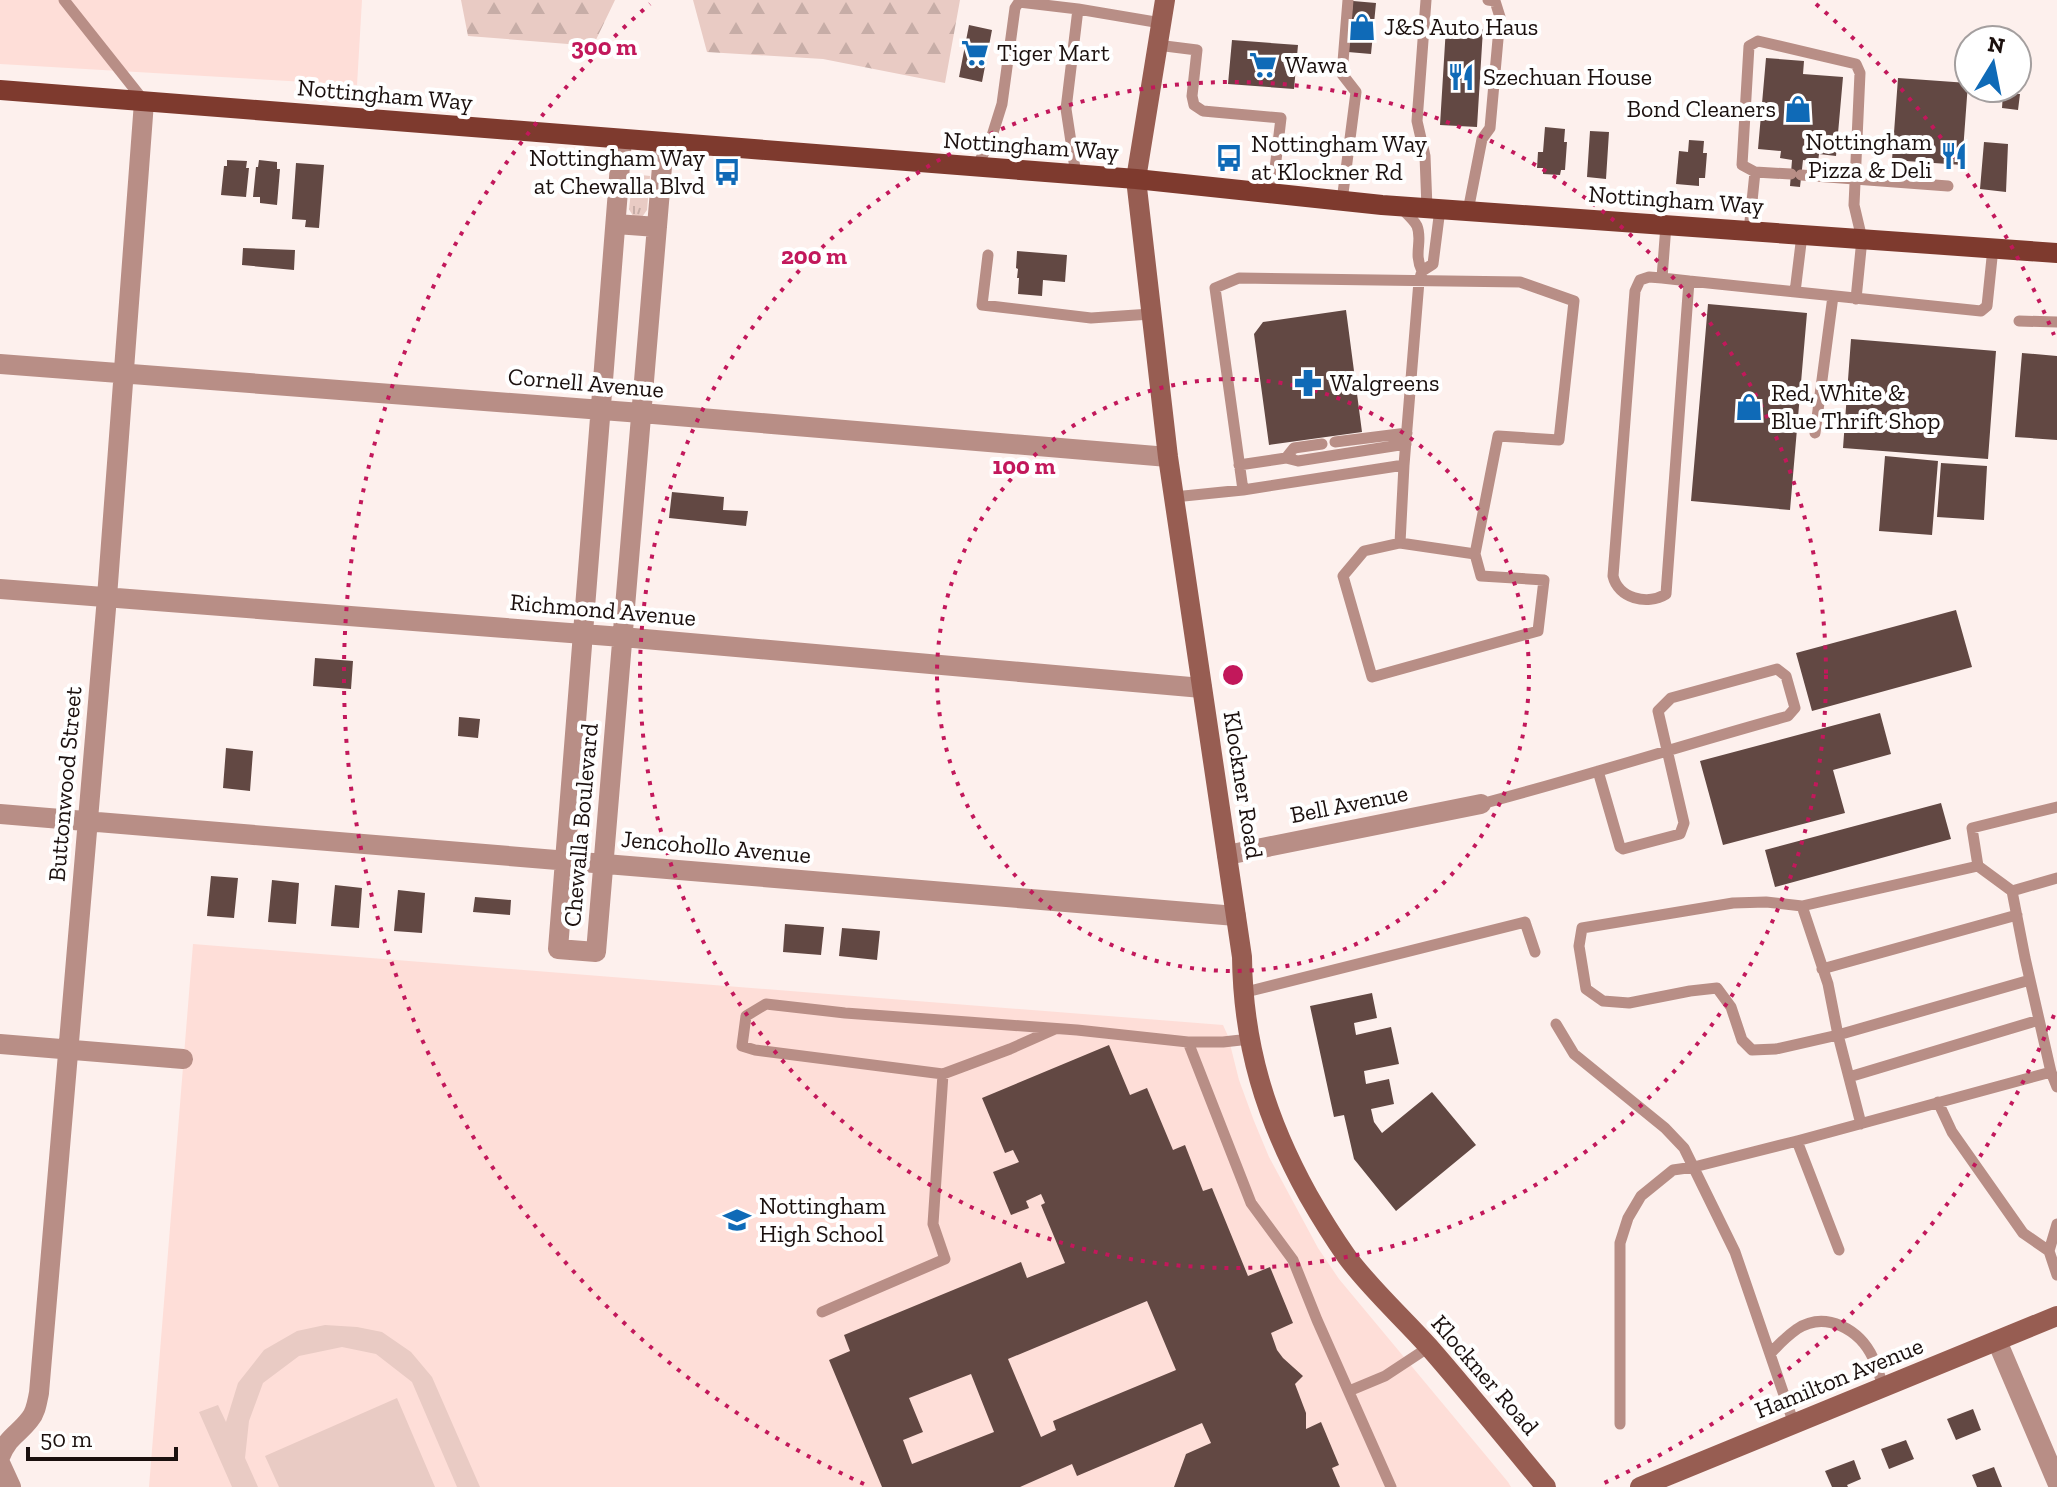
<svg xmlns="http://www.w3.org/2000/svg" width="2057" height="1487" font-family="'Zilla Slab',serif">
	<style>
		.built { fill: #feded8 }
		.grass { fill: url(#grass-tufts) }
		.forest { fill: url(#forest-firs) }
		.garden { fill: #e9cbc4 }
		.building { fill: #624843; fill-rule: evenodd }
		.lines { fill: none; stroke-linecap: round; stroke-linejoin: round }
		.service { stroke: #b88e86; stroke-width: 11 }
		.minor { stroke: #b88e86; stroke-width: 20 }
		.secondary { stroke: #975d52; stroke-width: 20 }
		.primary { stroke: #7e3a2e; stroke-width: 20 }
		.ring { fill: none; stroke: #c2185b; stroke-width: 4; stroke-dasharray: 4 8 }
		.labels { text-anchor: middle; stroke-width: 8; stroke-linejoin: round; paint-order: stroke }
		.poi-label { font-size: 24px; fill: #1b100e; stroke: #fff; text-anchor: start }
		.street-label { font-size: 24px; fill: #1b100e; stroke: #fff }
		.centre { fill: #c2185b; stroke: #fff; stroke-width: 4 }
		.ring-label { font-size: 24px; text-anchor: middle; font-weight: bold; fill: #c2185b; stroke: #fff; stroke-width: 8; stroke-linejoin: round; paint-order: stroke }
	</style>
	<defs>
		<pattern id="grass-tufts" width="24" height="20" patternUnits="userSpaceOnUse" patternTransform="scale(2)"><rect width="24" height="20" fill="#e9cbc4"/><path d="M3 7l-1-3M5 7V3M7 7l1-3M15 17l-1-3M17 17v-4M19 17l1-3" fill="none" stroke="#c7ada7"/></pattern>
		<pattern id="forest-firs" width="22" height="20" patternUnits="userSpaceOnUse" patternTransform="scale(2)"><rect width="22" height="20" fill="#e9cbc4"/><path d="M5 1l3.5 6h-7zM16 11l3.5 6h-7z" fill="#c7ada7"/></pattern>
	</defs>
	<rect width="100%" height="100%" fill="#fdf0ed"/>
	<path class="built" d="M0,0H362L357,85L0,64Z
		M193,944L1223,1025L1228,1036L1239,1080L1254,1121L1269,1157L1318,1248L1339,1279L1508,1482L1511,1487H149Z"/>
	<path class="grass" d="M633,174L650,176L647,210L642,217L633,216L629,209Z"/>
	<path class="forest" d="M461,0H615L593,46L468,36Z
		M693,0H960L945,83L823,59L707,52Z"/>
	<path class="garden" d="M325,1325L357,1327L382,1332L411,1352L432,1377L480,1487H457L412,1382L376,1354L342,1347L299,1356L263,1383L249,1421L245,1458L258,1487H232L199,1412L218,1405L226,1422L238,1383L264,1350L297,1331Z
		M397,1398L435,1487H279L265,1456Z"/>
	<path class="building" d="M1353,1L1376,3L1371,54L1348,52Z
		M969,25L992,30L982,82L959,77Z
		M1446,27L1483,29L1477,127L1440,125Z
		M1232,40L1298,45L1294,89L1228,84Z
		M1766,58L1804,61L1803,74L1843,77L1836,156L1819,154L1818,162L1803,160L1800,187L1790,186L1792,160L1780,158L1781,151L1758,149Z
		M1898,78L1968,83L1962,165L1892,160Z
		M2003,93L2020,94L2018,110L2002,108Z
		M1545,127L1565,129L1564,142H1567L1565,170H1561L1560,175L1543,174V168H1537L1538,152H1543Z
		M1590,131L1609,132L1606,179L1587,177Z
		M1689,140L1704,141L1703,153H1707L1705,178H1699V186L1676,184L1679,151L1688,152Z
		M1984,142L2008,144L2006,192L1980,189Z
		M227,160L247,161L246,168H249L246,197L221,195L224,166H227Z
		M259,160L277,162V169H280L277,205L260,203V197H253L256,167H258Z
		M296,163L324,165L319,228L305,227L306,220L292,219Z
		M243,248L295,250L294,270L242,265Z
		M1017,251L1067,255L1065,282L1043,280L1042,296L1018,294L1019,278H1017L1018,269L1016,268Z
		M1708,304L1807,313L1790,510L1691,501Z
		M1346,310L1362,432L1269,445L1254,334L1263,322Z
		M1851,339L1996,351L1988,459L1843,448Z
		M2022,353L2057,356V440L2015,437Z
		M1885,456L1938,461L1932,535L1879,531Z
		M1941,463L1987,466L1984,520L1937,517Z
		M672,492L724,497L723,510L748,511L746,526L669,518Z
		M1956,610L1972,667L1812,711L1796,653Z
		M315,658L353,661L351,689L313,686Z
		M1880,713L1891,754L1833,770L1845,813L1723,845L1700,761Z
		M459,717L480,719L478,738L458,736Z
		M226,748L253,751L250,791L223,788Z
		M1941,803L1951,839L1775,887L1765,850Z
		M211,876L238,878L234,918L207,916Z
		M272,880L299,883L296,924L268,922Z
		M335,885L362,888L359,928L331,926Z
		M398,890L425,893L422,933L394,931Z
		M475,897L511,900L510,915L473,912Z
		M785,924L824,927L821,955L783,952Z
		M842,928L880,931L877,960L839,956Z
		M1372,993L1377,1018L1354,1023L1356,1035L1391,1027L1399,1064L1364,1071L1366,1084L1389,1079L1394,1104L1371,1109L1374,1122L1382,1133L1432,1092L1476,1145L1396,1211L1354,1159L1344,1115L1334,1117L1310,1006Z
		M1109,1045L1130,1095L1147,1088L1173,1150L1185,1145L1203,1191L1212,1188L1248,1276L1270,1267L1293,1323L1271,1333L1277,1350L1283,1358L1303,1376L1295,1384L1306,1413V1429L1321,1422L1339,1465L1332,1468L1340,1487H1174L1186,1454L1211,1443L1202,1423L1077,1476L1072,1464L1020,1487H882L829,1360L850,1351L844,1335L1021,1262L1027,1278L1065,1263L1041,1205L1045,1203L1041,1194L1026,1201L1029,1208L1011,1215L993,1172L1019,1162L1013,1150L1005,1153L982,1098ZM1147,1301L1176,1370L1053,1421L1056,1430L1041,1437L1008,1359ZM971,1374L994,1432L912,1464L903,1440L923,1432L909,1398Z
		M1973,1409L1981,1430L1956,1440L1947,1419Z
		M1906,1440L1914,1459L1889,1469L1881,1449Z
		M1854,1460L1861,1479L1847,1485L1848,1487H1832L1825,1471Z
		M1994,1467L2002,1487H1977L1972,1475Z"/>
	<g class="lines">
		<path class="service" d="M64,0L144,101
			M1426,0L1417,121L1425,156L1427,208
			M1157,45L1197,50L1192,96L1194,105L1203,111L1281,118L1272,194
			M976,168L991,139L1002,104L1015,8L1019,2L1078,9
			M1755,172L1742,165L1749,46L1758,41L1856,64L1860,73L1854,205L1862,239L1856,299
			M1076,175L1066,109L1078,9L1161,23
			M1801,175L1948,186
			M1342,201L1356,92L1342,74L1348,0
			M1400,207C1405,212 1414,220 1417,226C1423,241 1413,253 1422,271L1419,281L1404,465
			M1468,211L1482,139L1490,128L1500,17L1495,1L1488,0
			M1749,231L1755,172L1791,174
			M988,255L982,305L1091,318L1151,314
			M1422,271L1433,264L1440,209
			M1662,278L1689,281L1666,594C1647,606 1618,598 1613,576L1635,291L1640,280L1649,277L1662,278L1666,225
			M1689,281L1981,311L1987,306L1993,248
			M1795,292L1802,235
			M2019,321L2057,322
			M1815,433L1833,296
			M1335,442L1407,433
			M1286,458L1294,448L1322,444
			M1239,465L1286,458L1298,461L1406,444
			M1243,490L1215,288L1239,278L1520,282L1574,301L1559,440L1498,436L1475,554L1400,543
			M1174,497L1243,490L1404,465L1400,543L1364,551L1343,576L1372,677L1538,631L1544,580L1481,576L1475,554
			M1481,804C1584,777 1686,744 1788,716L1795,708L1786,676L1777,669L1671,698L1658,711L1684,823L1680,834L1623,849L1620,847L1598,771
			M1978,866L2012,891
			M2057,878L2012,891L2025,958L2051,1072L2057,1087
			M1802,906L1766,902L1733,903L1582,928L1579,946L1586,989L1603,1001L1629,1003L1690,991L1717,988L1731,1007L1742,1040L1752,1050L1776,1049L1838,1035L2030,980
			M1822,969L2017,915
			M1242,993L1525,922L1535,952
			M1556,1024L1574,1054L1665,1128L1684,1148L1735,1252L1794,1424
			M1055,1029L1010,1049L943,1074L755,1050L742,1046L746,1016L766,1004L845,1013L1077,1030L1188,1042H1223L1250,1039
			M1188,1042L1251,1203L1293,1260L1317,1320L1391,1487
			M1849,1077L2039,1020
			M1938,1102L1952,1132L2023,1233L2049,1251
			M1861,1124L1838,1035L1828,984L1802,906L1978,866L1972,828L2057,807
			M1797,1141L1839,1250
			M2057,1224L2049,1251L2057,1275
			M822,1312L945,1259L933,1224L943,1074
			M1770,1354C1778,1345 1787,1336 1797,1329C1826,1310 1860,1330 1873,1358C1878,1367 1880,1378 1883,1387
			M1349,1391L1385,1376L1429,1347
			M1620,1424V1243L1628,1218L1641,1196L1673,1170L1694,1167L1797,1141L2051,1072"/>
		<path class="minor" d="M622,140L558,949L596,952L664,143
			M616,224L657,227
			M0,364L641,413L1168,457
			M0,589L622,637L1202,688
			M0,814L1236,916
			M1227,855L1481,804
			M0,1044L183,1059
			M1997,1341L2057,1482
			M0,1457C9,1435 18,1435 30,1419C36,1412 37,1402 39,1393L107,597L144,102
			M0,1463L11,1487"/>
		<path class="secondary" d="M1165,0L1136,179L1168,457L1242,957C1243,1045 1266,1119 1308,1195C1320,1216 1333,1237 1347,1257C1371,1289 1402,1317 1429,1347C1469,1393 1507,1440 1546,1487
			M1640,1487L2057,1316"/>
		<path class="primary" d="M0,90L1136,179L1382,205L2057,253"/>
	</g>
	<g class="ring">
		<circle cx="1233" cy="675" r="296"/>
		<circle cx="1233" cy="675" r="593"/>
		<path d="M2054 1015A889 889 0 0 1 1602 1484M864 1484A889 889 0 0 1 650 4M1816 4A889 889 0 0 1 2054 335"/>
	</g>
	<defs>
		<g id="shop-bare" transform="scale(2.16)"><path d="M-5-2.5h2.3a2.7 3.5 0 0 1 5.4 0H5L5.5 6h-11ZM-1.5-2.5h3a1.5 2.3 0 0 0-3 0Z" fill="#0f6ab7" stroke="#fff" stroke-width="2.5" paint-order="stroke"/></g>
		<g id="supermarket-bare" transform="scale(2.16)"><path d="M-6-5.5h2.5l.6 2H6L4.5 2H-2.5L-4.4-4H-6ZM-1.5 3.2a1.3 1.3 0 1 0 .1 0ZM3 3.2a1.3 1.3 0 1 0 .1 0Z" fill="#0f6ab7" stroke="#fff" stroke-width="2.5" paint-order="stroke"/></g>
		<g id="restaurant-bare" transform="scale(2.16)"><path d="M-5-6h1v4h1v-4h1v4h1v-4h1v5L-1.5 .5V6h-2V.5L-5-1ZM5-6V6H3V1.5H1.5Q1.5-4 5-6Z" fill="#0f6ab7" stroke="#fff" stroke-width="2.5" paint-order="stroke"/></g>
		<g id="bus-bare" transform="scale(2.16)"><path d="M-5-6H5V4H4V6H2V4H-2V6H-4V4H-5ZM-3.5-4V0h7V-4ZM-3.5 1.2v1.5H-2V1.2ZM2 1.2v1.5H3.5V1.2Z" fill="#0f6ab7" stroke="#fff" stroke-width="2.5" paint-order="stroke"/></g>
		<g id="pharmacy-bare" transform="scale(2.16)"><path d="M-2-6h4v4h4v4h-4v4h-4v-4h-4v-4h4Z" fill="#0f6ab7" stroke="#fff" stroke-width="2.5" paint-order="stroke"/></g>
		<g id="school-bare" transform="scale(2.16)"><path d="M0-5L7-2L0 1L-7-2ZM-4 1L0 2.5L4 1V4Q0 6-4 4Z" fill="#0f6ab7" stroke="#fff" stroke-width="2.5" paint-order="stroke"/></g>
	</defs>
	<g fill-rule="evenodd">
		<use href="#shop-bare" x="1362" y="27"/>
		<use href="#supermarket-bare" x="975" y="53"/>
		<use href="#supermarket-bare" x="1263" y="65"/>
		<use href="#restaurant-bare" x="1461" y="77"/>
		<use href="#shop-bare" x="1798" y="109"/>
		<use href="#restaurant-bare" x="1954" y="156"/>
		<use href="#bus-bare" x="1229" y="158"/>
		<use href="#bus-bare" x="727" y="172"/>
		<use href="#pharmacy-bare" x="1308" y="383"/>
		<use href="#shop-bare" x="1749" y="407"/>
		<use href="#school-bare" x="737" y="1220"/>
	</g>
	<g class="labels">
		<g class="poi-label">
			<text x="1384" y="35">J&amp;S Auto Haus</text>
			<text x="997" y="61">Tiger Mart</text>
			<text x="1285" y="73">Wawa</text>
			<text x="1483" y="85">Szechuan House</text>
			<text x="1776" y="117" text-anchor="end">Bond Cleaners</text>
			<text x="1932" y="150" text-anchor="end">Nottingham<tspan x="1932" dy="28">Pizza &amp; Deli</tspan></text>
			<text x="1251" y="152">Nottingham Way<tspan x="1251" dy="28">at Klockner Rd</tspan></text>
			<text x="705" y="166" text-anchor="end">Nottingham Way<tspan x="705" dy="28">at Chewalla Blvd</tspan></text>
			<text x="1330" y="391">Walgreens</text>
			<text x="1771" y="401">Red, White &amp;<tspan x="1771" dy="28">Blue Thrift Shop</tspan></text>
			<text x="759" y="1214">Nottingham<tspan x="759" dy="28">High School</tspan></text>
		</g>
		<g class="street-label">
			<text transform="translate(385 95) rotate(5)" y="8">Nottingham Way</text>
			<text transform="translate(1031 146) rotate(4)" y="8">Nottingham Way</text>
			<text transform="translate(1676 200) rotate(4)" y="8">Nottingham Way</text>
			<text transform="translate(586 383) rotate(5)" y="8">Cornell Avenue</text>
			<text transform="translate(603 610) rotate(5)" y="8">Richmond Avenue</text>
			<text transform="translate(65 784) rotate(-85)" y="8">Buttonwood Street</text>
			<text transform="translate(1243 785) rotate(81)" y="8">Klockner Road</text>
			<text transform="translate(1349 804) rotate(-11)" y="8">Bell Avenue</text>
			<text transform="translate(581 825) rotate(-85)" y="8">Chewalla Boulevard</text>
			<text transform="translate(716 847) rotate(5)" y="8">Jencohollo Avenue</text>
			<text transform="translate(1485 1375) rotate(49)" y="8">Klockner Road</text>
			<text transform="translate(1839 1378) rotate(-22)" y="8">Hamilton Avenue</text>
		</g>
	</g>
	<circle cx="1233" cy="675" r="12" class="centre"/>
	<g class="ring-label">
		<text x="604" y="55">300 m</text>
		<text x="814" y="264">200 m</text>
		<text x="1024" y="474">100 m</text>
	</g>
	<g transform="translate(1993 64) rotate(10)"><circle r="38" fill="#ffffff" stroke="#a49f9f" stroke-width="2"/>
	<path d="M0-6L14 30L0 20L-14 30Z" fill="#0f6ab7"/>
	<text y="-12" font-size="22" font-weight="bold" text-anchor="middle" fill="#1b100e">N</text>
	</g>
	<path d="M28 1447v12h148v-12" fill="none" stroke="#1b100e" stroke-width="4"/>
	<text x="40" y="1447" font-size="24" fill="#1b100e" stroke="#ffffff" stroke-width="6" paint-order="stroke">50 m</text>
</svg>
